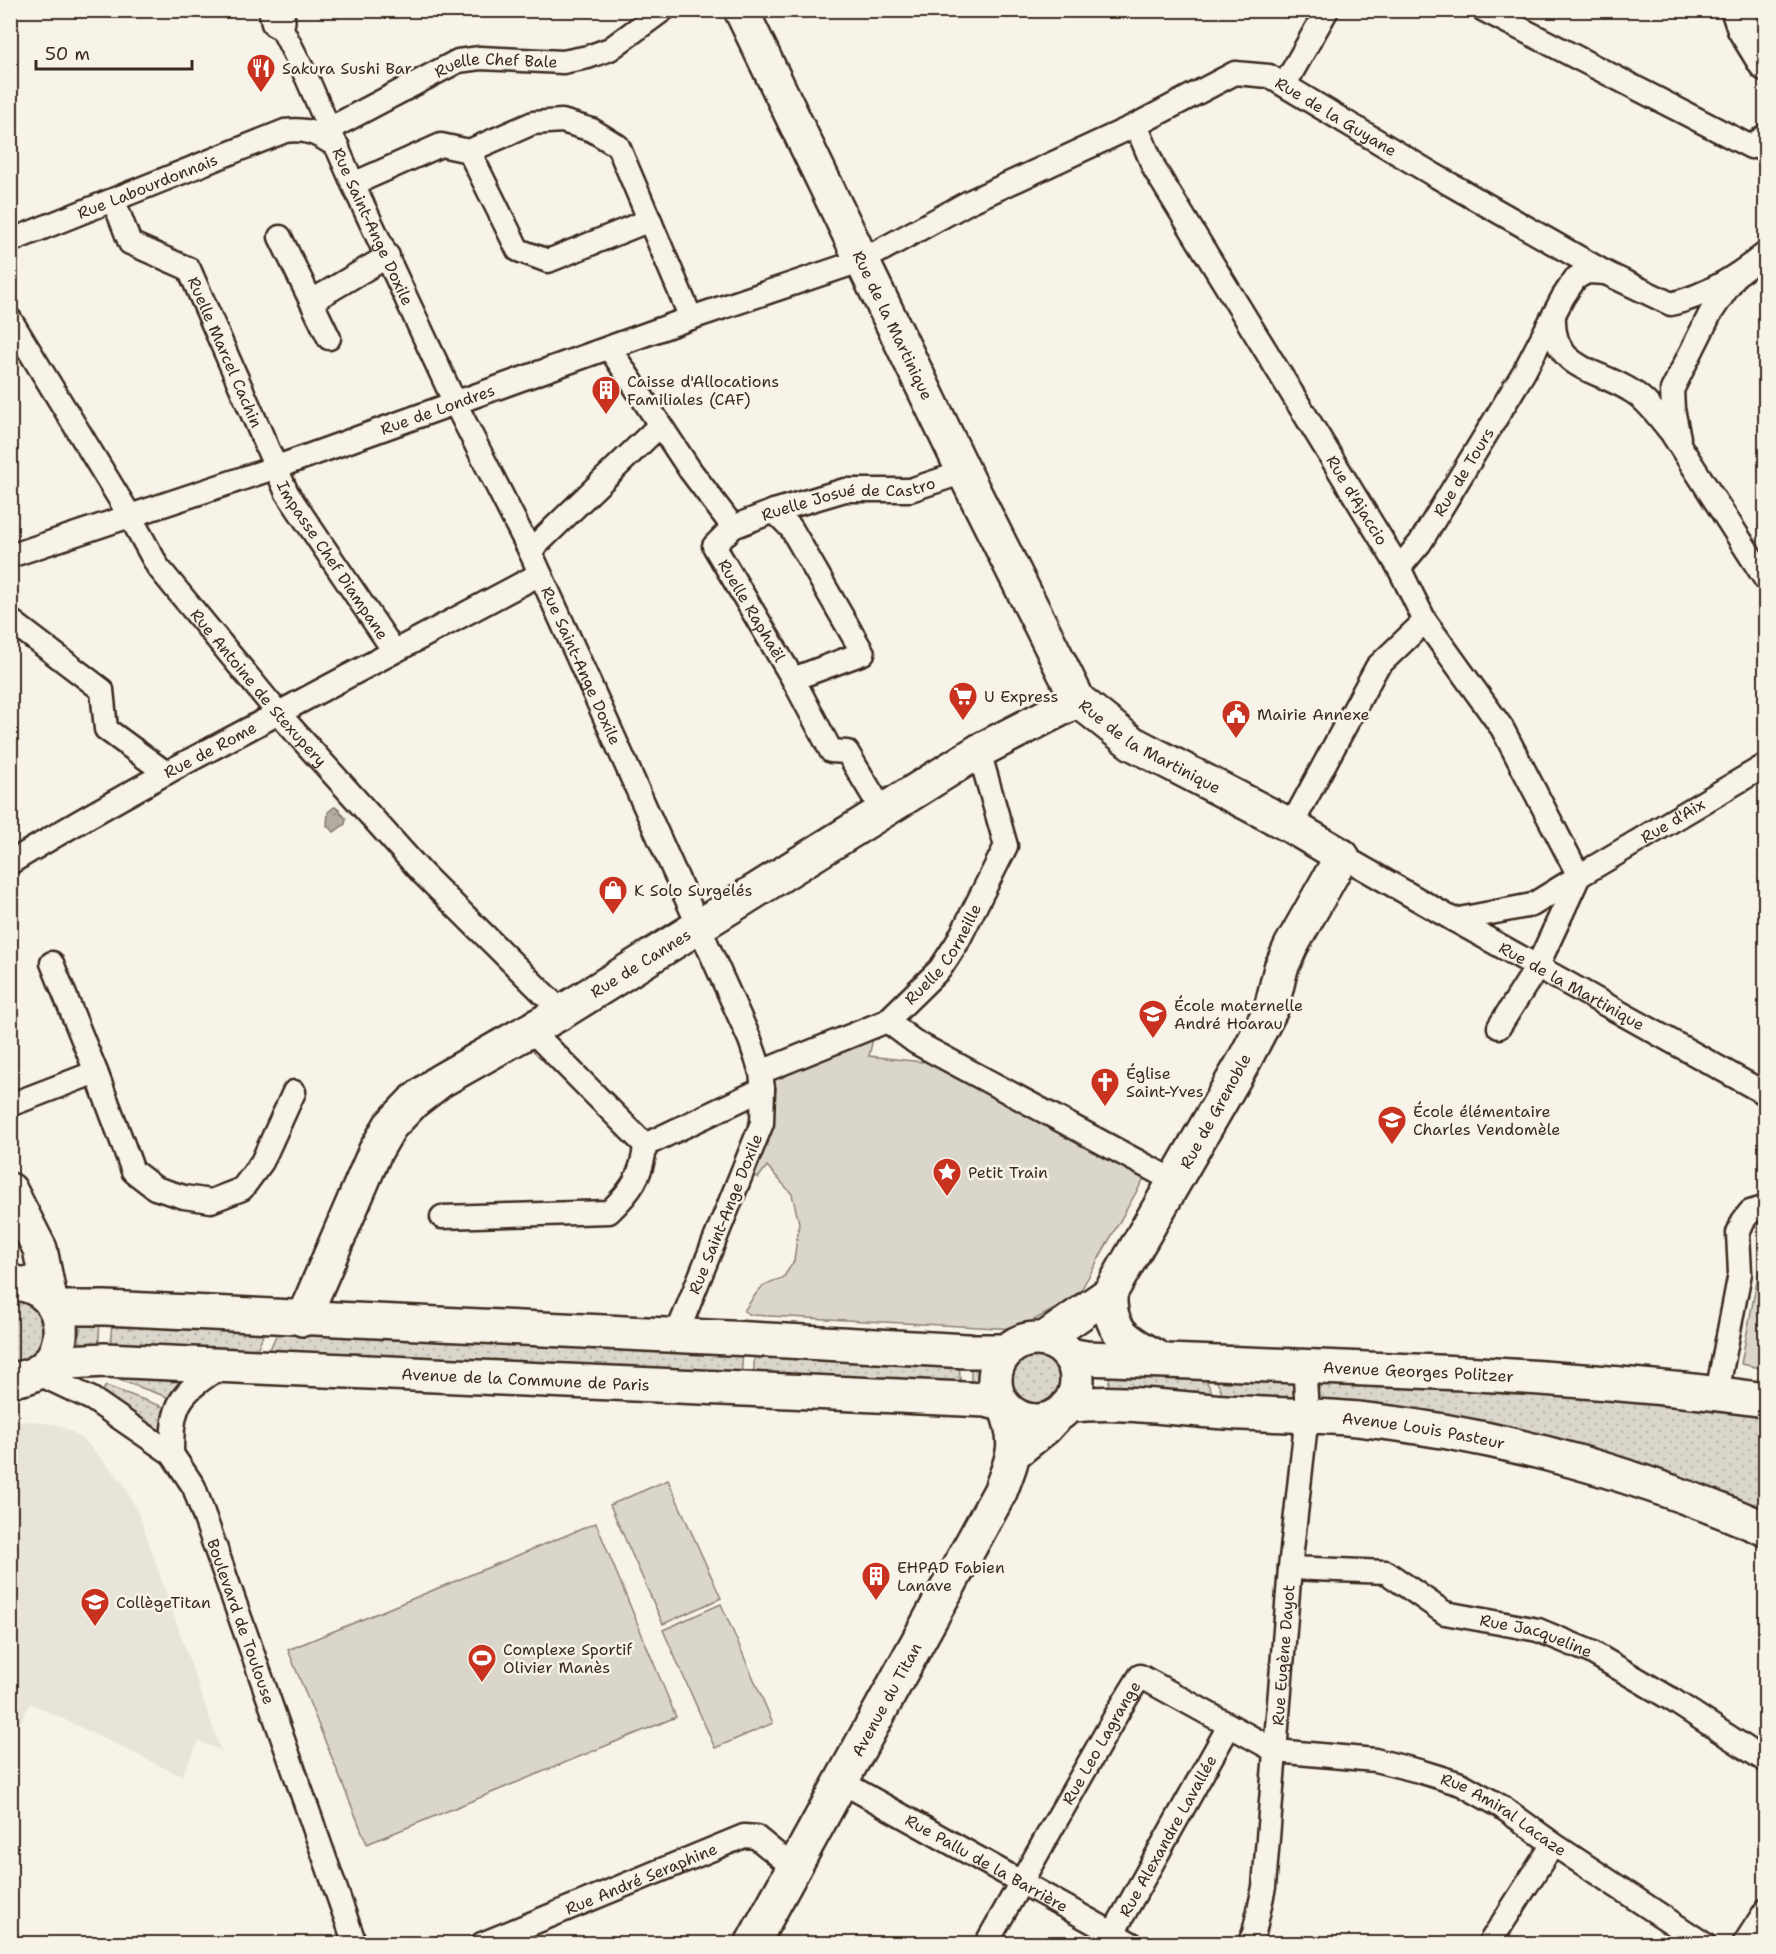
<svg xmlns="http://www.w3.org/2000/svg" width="1776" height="1954" font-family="'Shantell Sans',sans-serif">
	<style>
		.built { fill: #e9e4d9 }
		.grass { fill: url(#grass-dots); stroke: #8b8074; stroke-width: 1.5 }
		.park { fill: #dbd6cb; stroke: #8b8074; stroke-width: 1.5 }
		.water { fill: url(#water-ripples); stroke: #84786c; stroke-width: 1.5 }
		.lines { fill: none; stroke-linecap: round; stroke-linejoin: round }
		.street-casing { stroke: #3b2a1e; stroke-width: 27 }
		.secondary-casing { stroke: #3b2a1e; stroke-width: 38 }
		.primary-casing { stroke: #3b2a1e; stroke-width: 38 }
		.street { stroke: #f7f3e8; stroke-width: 22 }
		.secondary { stroke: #f7f3e8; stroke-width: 33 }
		.primary { stroke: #f7f3e8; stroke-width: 33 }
		.labels { text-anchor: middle; stroke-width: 5; stroke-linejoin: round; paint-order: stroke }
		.poi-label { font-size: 16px; fill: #3b2a1e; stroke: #f7f3e8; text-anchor: start }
		.street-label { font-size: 16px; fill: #3b2a1e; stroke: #f7f3e8 }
	</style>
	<defs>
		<pattern id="grass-dots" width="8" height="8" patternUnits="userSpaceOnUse" patternTransform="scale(1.5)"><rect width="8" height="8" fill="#dbd6cb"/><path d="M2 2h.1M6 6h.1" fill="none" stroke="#bdb8ae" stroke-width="1.8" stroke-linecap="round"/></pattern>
		<pattern id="water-ripples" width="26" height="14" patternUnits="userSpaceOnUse" patternTransform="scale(1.5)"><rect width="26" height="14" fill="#b4aca0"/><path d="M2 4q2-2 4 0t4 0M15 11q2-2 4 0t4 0" fill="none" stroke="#948c82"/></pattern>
	</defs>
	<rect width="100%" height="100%" fill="#f7f3e8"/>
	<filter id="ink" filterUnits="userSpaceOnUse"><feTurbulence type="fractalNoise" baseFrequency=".0167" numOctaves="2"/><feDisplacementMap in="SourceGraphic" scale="12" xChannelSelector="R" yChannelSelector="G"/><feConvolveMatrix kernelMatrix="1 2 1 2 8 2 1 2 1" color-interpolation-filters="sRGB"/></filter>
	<g filter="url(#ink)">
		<path class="built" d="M30,1421L58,1425L72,1432L88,1444L121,1480L138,1512L221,1751L199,1741L181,1776L30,1703L11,1742V1423Z"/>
		<path class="grass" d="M11,1292L38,1300L49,1346L11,1368Z
			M90,1319L100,1320L98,1352H87L79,1343L80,1327Z
			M112,1320L266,1328L253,1359L110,1352Z
			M279,1329L743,1350L741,1381L266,1358Z
			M1008 1379a29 29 0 1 1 58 0a29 29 0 1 1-58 0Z
			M755,1350L959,1360L961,1393L753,1382Z
			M971,1361L980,1362L986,1376L982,1392H971Z
			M1111,1368L1201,1371L1212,1392L1213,1403L1107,1395Z
			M191,1372L173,1399L108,1376Z
			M1212,1372L1288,1375L1296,1383L1295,1399L1221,1403V1390Z
			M1329,1378L1535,1388L1765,1414V1523L1321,1407L1316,1391Z
			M106,1386L169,1409L167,1430L160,1435L101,1393Z"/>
		<path class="park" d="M874,1034L869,1056L922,1062L929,1060L1147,1173L1081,1290L1062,1305L1017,1329L751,1315L744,1311C758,1291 759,1284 783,1278L794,1261L799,1223L792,1194L767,1166L758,1178L753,1173L773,1078Z
			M1759,1270H1765V1369L1741,1364Z
			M668,1480L721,1598L663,1624L610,1505Z
			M596,1523L676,1717L367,1844L288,1650Z
			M721,1604L773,1723L715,1748L663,1630Z"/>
		<path class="water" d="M334,807L338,808L346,819L345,824L334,832L327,826L328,812Z"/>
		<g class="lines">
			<g class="street-casing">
				<g id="street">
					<path id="s1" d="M270,10L278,21L307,78L353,184L455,403L530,551L750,1040L761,1072L763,1089L762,1123L676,1336"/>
					<path d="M1484,10L1751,147L1766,135"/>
					<path d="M1285,84L1327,10"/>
					<path id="s2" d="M1136,125L1155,170L1399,568L1425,621L1502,728L1579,876L1532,905L1454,920"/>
					<path id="s3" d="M329,129L458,61L480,58L563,62L588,57L610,49L663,10"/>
					<path d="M469,151L518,250L548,261L650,220"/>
					<path d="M353,184L441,145L469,151L533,123L562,121L592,130L618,146L691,318"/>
					<path id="s4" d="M114,201L130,243L189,269L287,493L394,651"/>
					<path d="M280,237L329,338"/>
					<path id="s5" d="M10,241L285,131C308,128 318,134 338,147"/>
					<path d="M312,301L388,256"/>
					<path d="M1554,315C1551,371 1597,368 1633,392C1648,401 1660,419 1671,432L1766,580"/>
					<path id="s6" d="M10,319L130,516L158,567L279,714L423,874L562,1012"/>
					<path id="s7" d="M610,349L690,470L733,527L714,546L793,679L831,751L847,752L883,812"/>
					<path d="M1679,438L1673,409L1672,390L1710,314L1733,280"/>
					<path d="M774,511L791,528L863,653L793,679"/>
					<path id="s8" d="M733,527L774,511L845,490H910L964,472"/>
					<path d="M530,551L660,425"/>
					<path id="s9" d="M10,556L277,467L691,318L863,260L969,202L1136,125L1235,73L1269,76L1434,175L1606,273L1671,304C1708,295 1736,277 1766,253"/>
					<path id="s10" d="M1399,568L1420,543L1524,372L1563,297L1575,279L1581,275L1588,272L1606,273"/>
					<path d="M10,620L102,690L106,729L166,773"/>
					<path d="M1291,826L1377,667L1425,621"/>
					<path id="s11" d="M1342,856L1454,920L1766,1094"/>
					<path id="s12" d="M10,863C61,831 114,802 166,773L540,574"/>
					<path d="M52,963L96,1072"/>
					<path d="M887,1021L915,1042L1176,1182"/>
					<path id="s13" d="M1499,1027L1537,967L1579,876L1766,765"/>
					<path d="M531,1030L645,1145"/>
					<path id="s14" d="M761,1072L887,1021L940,969L957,943L1006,846L979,751"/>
					<path d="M10,1105L96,1072L133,1171L155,1188L184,1197L211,1201L242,1189L262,1162L294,1092"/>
					<path d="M442,1217L609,1212C630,1192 643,1175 645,1145L763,1089"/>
					<path id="s15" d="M37,1373L92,1399L172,1454L194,1487L355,1944"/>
					<path d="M1717,1393L1740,1273L1738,1233L1743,1221L1750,1212L1760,1209L1766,1212"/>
					<path d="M172,1454C172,1402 179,1394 222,1366"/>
					<path id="s16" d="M1290,1568L1386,1572L1445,1613L1538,1630L1591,1652L1671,1699L1766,1761"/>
					<path id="s17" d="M840,1781L1132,1944"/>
					<path id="s18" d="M482,1944L744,1836L756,1837L794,1868"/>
					<path id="s19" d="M986,1944L1119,1710L1140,1676L1276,1751L1375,1760L1419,1771L1461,1784L1502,1807L1553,1844L1704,1944"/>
					<path id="s20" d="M1107,1944L1229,1726"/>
					<path id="s21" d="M1249,1944L1254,1933L1264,1887L1290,1568L1307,1415L1305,1377L1300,1366"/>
					<path d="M1489,1944L1553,1844"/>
					<path d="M1744,1944L1766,1910"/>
				</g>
			</g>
			<g class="secondary-casing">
				<g id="secondary">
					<path d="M276,10L278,21"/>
					<path id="s22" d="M741,10L964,472L1078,700L1132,743L1291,826L1342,856L1291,946L1281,968L1271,1009L1244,1061L1110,1293L1044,1339"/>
					<path d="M1738,10L1744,28L1766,64"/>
					<path d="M10,1190L40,1249L50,1299"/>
					<path id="s23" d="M303,1319L375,1152L390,1126L413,1102L440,1081L562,1012L979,751L1078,700"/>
					<path d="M1014,1453L1045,1428L1055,1417"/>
					<path id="s24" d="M752,1944L1000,1492C1013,1457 1020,1446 1006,1409"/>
				</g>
			</g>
			<g class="primary-casing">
				<g id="primary">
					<path d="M10,1283C78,1283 76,1379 10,1379"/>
					<path d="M1110,1293C1108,1334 1128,1341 1160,1359"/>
					<path d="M56,1308H105L750,1339L967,1351H1006"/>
					<circle cx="1036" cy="1380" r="41"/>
					<path id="s25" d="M1069,1355L1086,1358C1211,1363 1337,1367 1462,1373C1564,1379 1665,1386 1766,1400"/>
					<path id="s26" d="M49,1363L105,1360L986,1400L1002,1404"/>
					<path id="s27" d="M1067,1406C1119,1399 1174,1409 1226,1412C1270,1415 1314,1415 1358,1419C1499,1434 1635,1473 1766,1529"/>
				</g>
			</g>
			<use href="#street" class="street"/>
			<use href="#secondary" class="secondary"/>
			<use href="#primary" class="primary"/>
		</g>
	</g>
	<defs>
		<g id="restaurant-pin" transform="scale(1.5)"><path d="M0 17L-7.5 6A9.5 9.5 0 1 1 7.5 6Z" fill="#c8321e" stroke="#f7f3e8"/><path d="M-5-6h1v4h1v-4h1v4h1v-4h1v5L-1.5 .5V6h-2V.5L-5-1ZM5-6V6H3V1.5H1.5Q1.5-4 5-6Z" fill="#fff"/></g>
		<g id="building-pin" transform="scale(1.5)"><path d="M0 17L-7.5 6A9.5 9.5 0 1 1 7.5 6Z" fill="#c8321e" stroke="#f7f3e8"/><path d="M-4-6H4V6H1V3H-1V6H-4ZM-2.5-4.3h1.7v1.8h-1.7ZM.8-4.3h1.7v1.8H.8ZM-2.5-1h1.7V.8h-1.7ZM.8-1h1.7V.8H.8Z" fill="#fff"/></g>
		<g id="supermarket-pin" transform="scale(1.5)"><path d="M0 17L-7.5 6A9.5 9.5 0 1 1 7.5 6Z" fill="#c8321e" stroke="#f7f3e8"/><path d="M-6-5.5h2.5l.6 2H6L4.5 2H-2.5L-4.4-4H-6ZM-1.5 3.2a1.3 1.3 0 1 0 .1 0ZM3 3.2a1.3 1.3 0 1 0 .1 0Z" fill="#fff"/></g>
		<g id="civic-pin" transform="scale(1.5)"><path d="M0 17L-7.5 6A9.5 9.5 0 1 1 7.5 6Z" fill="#c8321e" stroke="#f7f3e8"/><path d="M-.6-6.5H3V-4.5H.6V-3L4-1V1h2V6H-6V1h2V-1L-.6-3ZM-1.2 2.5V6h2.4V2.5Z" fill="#fff"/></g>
		<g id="shop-pin" transform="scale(1.5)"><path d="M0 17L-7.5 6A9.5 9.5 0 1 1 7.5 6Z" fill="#c8321e" stroke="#f7f3e8"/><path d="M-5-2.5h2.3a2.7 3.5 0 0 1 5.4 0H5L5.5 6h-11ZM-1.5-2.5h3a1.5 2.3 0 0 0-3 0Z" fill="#fff"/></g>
		<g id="school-pin" transform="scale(1.5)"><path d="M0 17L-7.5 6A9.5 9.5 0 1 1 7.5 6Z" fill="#c8321e" stroke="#f7f3e8"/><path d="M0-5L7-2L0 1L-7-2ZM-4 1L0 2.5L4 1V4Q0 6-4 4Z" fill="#fff"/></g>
		<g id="church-pin" transform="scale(1.5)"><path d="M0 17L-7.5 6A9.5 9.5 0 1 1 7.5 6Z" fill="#c8321e" stroke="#f7f3e8"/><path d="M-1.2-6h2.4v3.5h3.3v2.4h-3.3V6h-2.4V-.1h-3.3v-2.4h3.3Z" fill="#fff"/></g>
		<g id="sight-pin" transform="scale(1.5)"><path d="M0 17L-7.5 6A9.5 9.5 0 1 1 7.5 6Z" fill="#c8321e" stroke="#f7f3e8"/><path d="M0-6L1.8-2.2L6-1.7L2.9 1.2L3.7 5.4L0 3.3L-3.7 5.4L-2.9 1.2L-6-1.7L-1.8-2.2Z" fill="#fff"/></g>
		<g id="stadium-pin" transform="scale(1.5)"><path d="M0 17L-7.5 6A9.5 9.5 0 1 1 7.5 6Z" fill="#c8321e" stroke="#f7f3e8"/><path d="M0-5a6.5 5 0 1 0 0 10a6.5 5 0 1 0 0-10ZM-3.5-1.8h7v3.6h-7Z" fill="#fff"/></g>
	</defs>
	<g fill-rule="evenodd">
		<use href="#restaurant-pin" x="261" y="68"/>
		<use href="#building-pin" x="606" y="390"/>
		<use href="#supermarket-pin" x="963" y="696"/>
		<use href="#civic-pin" x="1236" y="714"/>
		<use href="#shop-pin" x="613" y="890"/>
		<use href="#school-pin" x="1153" y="1014"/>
		<use href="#church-pin" x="1105" y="1082"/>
		<use href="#school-pin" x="1392" y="1120"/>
		<use href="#sight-pin" x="947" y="1172"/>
		<use href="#building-pin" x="876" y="1576"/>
		<use href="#school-pin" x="95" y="1602"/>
		<use href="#stadium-pin" x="482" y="1658"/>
	</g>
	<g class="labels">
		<g class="poi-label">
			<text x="282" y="74">Sakura Sushi Bar</text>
			<text x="627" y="387">Caisse d'Allocations<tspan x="627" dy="18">Familiales (CAF)</tspan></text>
			<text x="984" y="702">U Express</text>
			<text x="1257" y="720">Mairie Annexe</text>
			<text x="634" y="896">K Solo Surgelés</text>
			<text x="1174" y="1011">École maternelle<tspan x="1174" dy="18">André Hoarau</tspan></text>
			<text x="1126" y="1079">Église<tspan x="1126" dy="18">Saint-Yves</tspan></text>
			<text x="1413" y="1117">École élémentaire<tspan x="1413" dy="18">Charles Vendomèle</tspan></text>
			<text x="968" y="1178">Petit Train</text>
			<text x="897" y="1573">EHPAD Fabien<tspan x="897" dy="18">Lanave</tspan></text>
			<text x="116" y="1608">CollègeTitan</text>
			<text x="503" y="1655">Complexe Sportif<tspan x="503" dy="18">Olivier Manès</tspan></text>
		</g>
		<g class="street-label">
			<text dy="6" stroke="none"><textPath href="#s3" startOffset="183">Ruelle Chef Bale</textPath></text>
			<text dy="6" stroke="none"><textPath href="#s9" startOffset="1432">Rue de la Guyane</textPath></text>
			<text dy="6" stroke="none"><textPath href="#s5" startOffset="148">Rue Labourdonnais</textPath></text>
			<text dy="6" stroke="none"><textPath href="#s1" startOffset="240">Rue Saint-Ange Doxile</textPath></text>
			<text dy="6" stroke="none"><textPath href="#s22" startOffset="350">Rue de la Martinique</textPath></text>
			<text dy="6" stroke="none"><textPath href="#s4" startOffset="200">Ruelle Marcel Cachin</textPath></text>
			<text dy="6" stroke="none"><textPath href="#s9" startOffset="452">Rue de Londres</textPath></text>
			<text dy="6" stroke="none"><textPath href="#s10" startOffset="116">Rue de Tours</textPath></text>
			<text dy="6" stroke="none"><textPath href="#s8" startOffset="120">Ruelle Josué de Castro</textPath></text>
			<text dy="6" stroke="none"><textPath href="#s2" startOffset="436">Rue d'Ajaccio</textPath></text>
			<text dy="6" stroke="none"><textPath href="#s4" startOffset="435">Impasse Chef Diampane</textPath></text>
			<text dy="6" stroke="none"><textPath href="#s7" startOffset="318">Ruelle Raphaël</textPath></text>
			<text dy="6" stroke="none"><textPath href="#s1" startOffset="726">Rue Saint-Ange Doxile</textPath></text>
			<text dy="6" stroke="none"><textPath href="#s6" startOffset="446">Rue Antoine de Stexupery</textPath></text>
			<text dy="6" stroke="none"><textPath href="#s22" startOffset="854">Rue de la Martinique</textPath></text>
			<text dy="6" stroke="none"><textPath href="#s12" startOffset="230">Rue de Rome</textPath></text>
			<text dy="6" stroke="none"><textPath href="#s13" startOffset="280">Rue d'Aix</textPath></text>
			<text dy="6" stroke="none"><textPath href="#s14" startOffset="224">Ruelle Corneille</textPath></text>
			<text dy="6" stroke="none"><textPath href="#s23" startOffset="512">Rue de Cannes</textPath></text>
			<text dy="6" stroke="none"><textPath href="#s11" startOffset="264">Rue de la Martinique</textPath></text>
			<text transform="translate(1215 1111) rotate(-61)" y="6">Rue de Grenoble</text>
			<text transform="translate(725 1214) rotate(-68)" y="6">Rue Saint-Ange Doxile</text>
			<text dy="6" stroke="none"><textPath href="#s25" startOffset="350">Avenue Georges Politzer</textPath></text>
			<text dy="6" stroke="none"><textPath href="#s26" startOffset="477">Avenue de la Commune de Paris</textPath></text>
			<text dy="6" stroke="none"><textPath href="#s27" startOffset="358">Avenue Louis Pasteur</textPath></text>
			<text dy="6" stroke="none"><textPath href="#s15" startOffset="340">Boulevard de Toulouse</textPath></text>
			<text dy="6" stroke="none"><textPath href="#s16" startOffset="262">Rue Jacqueline</textPath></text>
			<text dy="6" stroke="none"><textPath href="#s21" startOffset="292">Rue Eugène Dayot</textPath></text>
			<text dy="6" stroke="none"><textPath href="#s24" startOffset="279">Avenue du Titan</textPath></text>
			<text dy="6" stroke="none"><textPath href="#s19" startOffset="232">Rue Leo Lagrange</textPath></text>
			<text dy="6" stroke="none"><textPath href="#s19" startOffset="705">Rue Amiral Lacaze</textPath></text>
			<text dy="6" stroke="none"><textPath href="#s20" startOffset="124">Rue Alexandre Lavallée</textPath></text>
			<text dy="6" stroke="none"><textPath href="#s17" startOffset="168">Rue Pallu de la Barrière</textPath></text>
			<text dy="6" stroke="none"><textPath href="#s18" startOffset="172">Rue André Seraphine</textPath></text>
		</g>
	</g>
	<rect width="1776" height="1954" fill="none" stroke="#f7f3e8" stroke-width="36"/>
	<rect x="18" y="18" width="1740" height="1918" fill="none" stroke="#3b2a1e" stroke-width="2" filter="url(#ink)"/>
	<path d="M36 60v9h156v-9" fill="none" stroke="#3b2a1e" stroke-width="3"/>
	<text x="45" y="60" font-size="18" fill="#3b2a1e" stroke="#f7f3e8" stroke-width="4.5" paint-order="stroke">50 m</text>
</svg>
